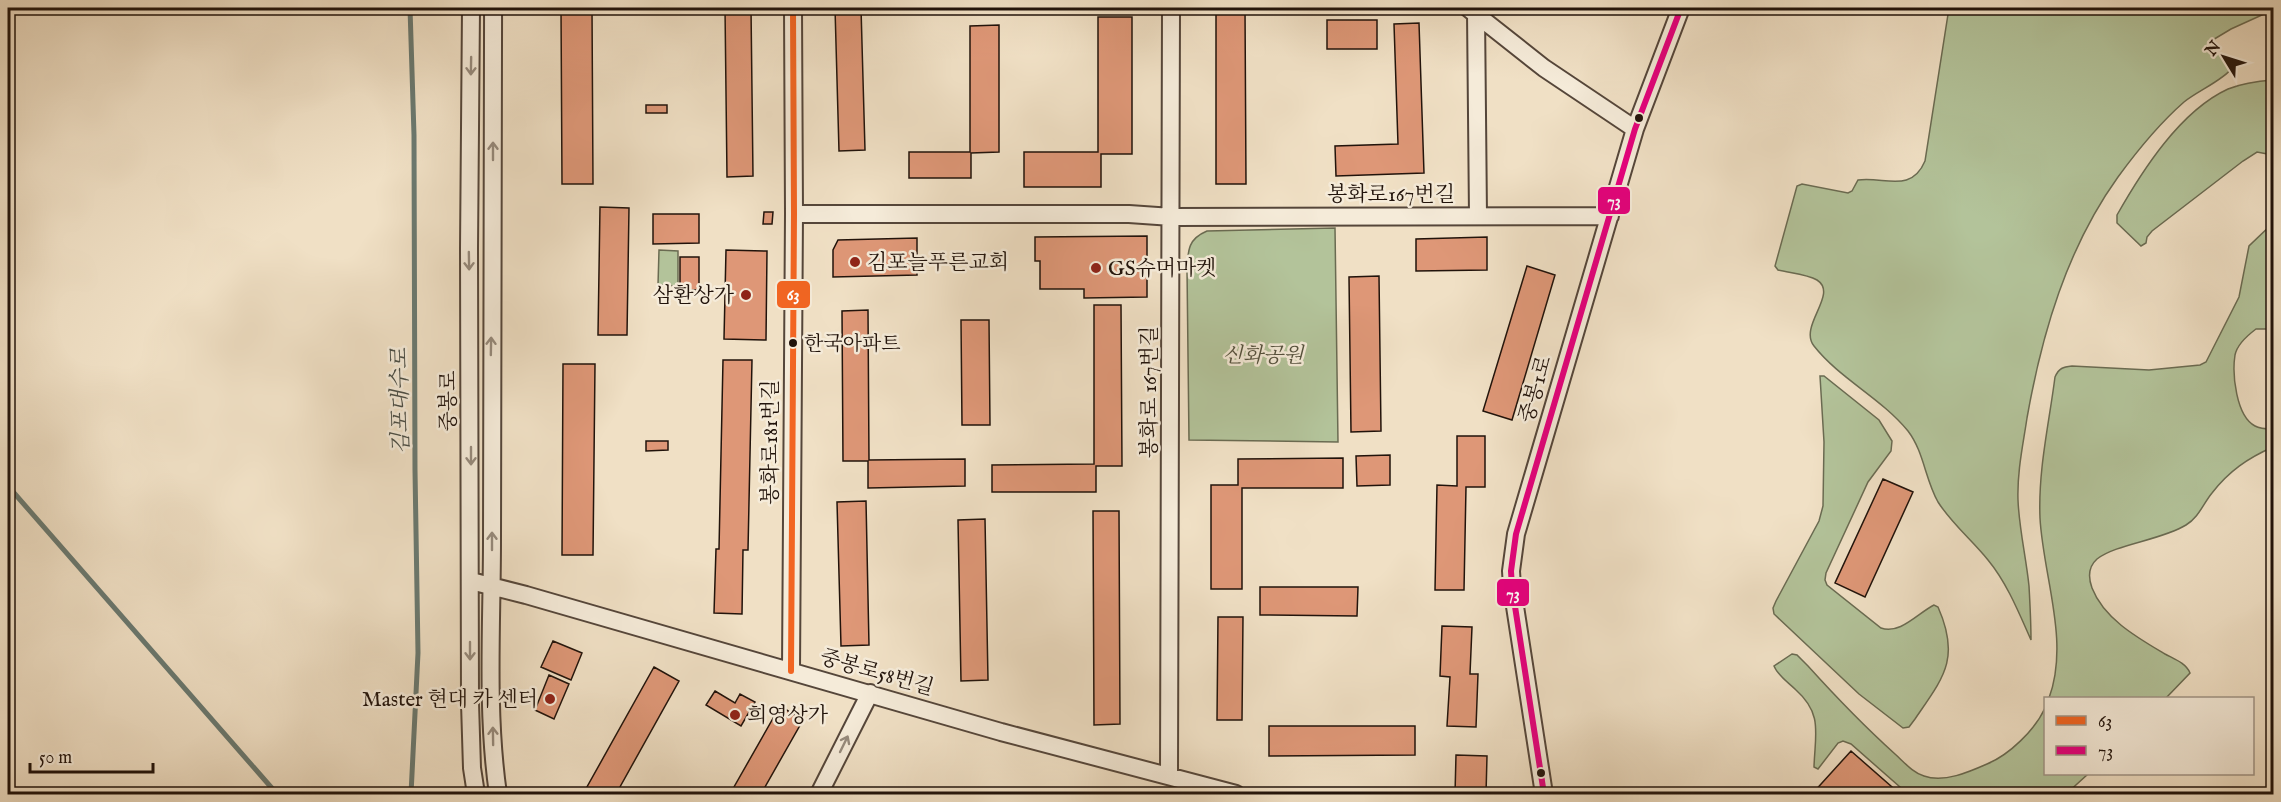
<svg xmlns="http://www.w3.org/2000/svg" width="2281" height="802" font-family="'IM FELL English','Noto Serif KR',serif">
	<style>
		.green { fill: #b3c39a; stroke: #6a6b52; stroke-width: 1.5 }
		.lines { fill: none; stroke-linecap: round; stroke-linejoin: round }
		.stream { stroke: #6a7970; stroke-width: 5 }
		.building { fill: #de9777; stroke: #21130b; stroke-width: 1.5 }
		.minor-casing { stroke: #55463a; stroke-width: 20 }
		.minor { stroke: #f5ebd9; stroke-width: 16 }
		.bus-1-casing { stroke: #f5ebd9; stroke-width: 10 }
		.bus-2-casing { stroke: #f5ebd9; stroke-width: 10 }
		.bus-1 { stroke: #f26522; stroke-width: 6 }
		.bus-2 { stroke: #e5007d; stroke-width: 6 }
		.oneway { stroke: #968a7c }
		.bus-dot { fill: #21130b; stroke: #f5ebd9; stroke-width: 2 }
		.poi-dot { fill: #8f2418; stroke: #f5ebd9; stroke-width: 2 }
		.labels { text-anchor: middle; stroke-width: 5; stroke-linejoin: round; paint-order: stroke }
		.bus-label { font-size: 20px; fill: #21130b; stroke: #f5ebd9; text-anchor: start }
		.street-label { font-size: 21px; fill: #21130b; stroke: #f5ebd9 }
		.poi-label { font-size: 21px; fill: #21130b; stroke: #f5ebd9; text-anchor: start }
		.park-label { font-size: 21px; font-style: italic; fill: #54513d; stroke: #f5ebd9 }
		.water-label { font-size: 22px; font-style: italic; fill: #4b4e46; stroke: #f5ebd9 }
		.line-badge { stroke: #f5ebd9; stroke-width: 2 }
		.badge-label { font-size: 16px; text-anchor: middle; font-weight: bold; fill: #fff }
	</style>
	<rect width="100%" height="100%" fill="#f0e0c5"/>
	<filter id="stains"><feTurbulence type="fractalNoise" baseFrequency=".00333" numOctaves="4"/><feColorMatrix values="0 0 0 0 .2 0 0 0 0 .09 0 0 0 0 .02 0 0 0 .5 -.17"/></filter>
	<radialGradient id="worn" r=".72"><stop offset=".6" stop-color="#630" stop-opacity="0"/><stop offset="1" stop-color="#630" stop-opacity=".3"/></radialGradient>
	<path class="green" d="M1949,8H2273V10L2231,29L2211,41V47L2227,60L2232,68C2225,79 2196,92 2184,102C2160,123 2137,151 2118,177C2067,248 2042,333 2027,418C2023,445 2017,472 2018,500C2019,528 2026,557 2029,586C2030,604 2031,622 2031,640C2019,613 2007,583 1988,560C1972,540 1952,524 1938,502C1925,479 1924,452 1908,431C1881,398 1840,379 1814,346C1798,326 1839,294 1817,280C1807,274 1790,273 1778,270L1775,266L1797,186L1802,184L1848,193L1852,191L1858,180C1884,176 1911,194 1925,161Z
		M2273,80V155L2257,152L2243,161L2152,231L2147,237L2146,243L2141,246L2117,223V215C2142,171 2180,111 2228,89C2243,83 2258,81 2273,80Z
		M2273,223V345L2272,334L2268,329H2256C2248,335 2237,345 2235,355C2232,374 2236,416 2255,426C2260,429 2268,429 2273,429V447C2248,458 2229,471 2212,493C2203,504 2199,517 2186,525C2162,540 2116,544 2097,559C2088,567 2088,577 2092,588C2104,619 2138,638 2165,654C2174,659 2186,663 2190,673L2166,698H2049C2070,641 2043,576 2040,518C2038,470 2049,424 2055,377C2059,368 2063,367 2072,366L2149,370L2200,365L2206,362L2239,297L2249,246Z
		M1335,228L1338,442L1189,440L1187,269C1188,250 1188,239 1207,231Z
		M659,250L678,251V286L658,285Z
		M1820,376H1824L1879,420L1892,441L1891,451L1868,482L1826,573L1825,580L1827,585L1881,628C1900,635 1918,613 1934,605L1938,607C1961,659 1943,678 1915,719L1909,727L1903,728L1859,694L1774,614L1773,608L1776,601L1819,521L1823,506L1824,442Z
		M1792,654L1797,655L1808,666C1836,697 1864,726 1895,754C1904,762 1913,773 1924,776C1944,783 1969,772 1987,764C2009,755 2035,730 2045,708L2046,774H2088L2066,794H1908L1851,744L1843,741L1838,743L1818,769L1814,767C1815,734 1823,714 1796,690C1789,683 1778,676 1774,666Z"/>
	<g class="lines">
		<path class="stream" d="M410,8L414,135L415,470L418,653L411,794
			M8,486L277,794"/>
	</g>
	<path class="building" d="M561,8H592L593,184H562Z
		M725,8H751L753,176L727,177Z
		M835,8H861L865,150L839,151Z
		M1216,8H1245L1246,184H1216Z
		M1098,17H1132V154H1101V187H1024V152H1098Z
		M1327,20H1377V49H1327Z
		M1419,23L1424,173L1336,176L1335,146L1398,144L1394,24Z
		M999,25V152L971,153V178H909V152H970V26Z
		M646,105H667V113H646Z
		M600,207L629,208L627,335H598Z
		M764,212H773L772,224H763Z
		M653,214H699V243L653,244Z
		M1147,236V297L1084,298V289H1040V261H1035V237Z
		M1487,237V270L1416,271V239Z
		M917,238V275L833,277V250L838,240Z
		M726,250L767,251L766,340L724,339Z
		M680,257H699V290H680Z
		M1527,266L1555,275L1512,420L1483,411Z
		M1379,276L1381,431L1351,432L1349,277Z
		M1094,305H1121L1122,466H1096V492H992V465L1094,464Z
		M868,310L869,460L965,459V486L868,488V461H843L842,311Z
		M961,320H989L990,425H962Z
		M723,360H752L748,550H743L742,614L714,613L716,549H719Z
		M563,364H595L593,555H562Z
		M1457,436H1485V487H1466L1464,590H1435L1437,485L1457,486Z
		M646,441H668V450L646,451Z
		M1390,455V485L1357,486L1356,456Z
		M1343,458V488H1242V589H1211V485H1238V459Z
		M1883,479L1913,492L1865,597L1835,583Z
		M866,501L869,645L841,646L837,502Z
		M1093,511H1119L1120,724L1094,725Z
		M985,519L988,680L961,681L958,520Z
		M1260,587H1358L1357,616L1260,615Z
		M1218,617H1243L1242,720H1217Z
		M1442,626L1472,627L1470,674H1478L1476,727L1447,726L1450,677L1440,676Z
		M553,641L582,653L571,680L541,667Z
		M654,667L679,681L616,794H583Z
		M549,675L569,684L554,719L535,710Z
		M715,691L735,703L740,694L755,702L741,726L706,705Z
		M780,706L803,720L761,794H730Z
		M1269,726H1415V755L1269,756Z
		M1851,751L1900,794H1812Z
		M1456,755L1487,756L1486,794H1455Z"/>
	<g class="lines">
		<g class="minor-casing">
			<path id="minor" d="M471,8L469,248L470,703L472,768L476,794
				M493,8C494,185 491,362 492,540C492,624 486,711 498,794
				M1468,8L1544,68L1635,129
				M1476,13L1478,216
				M794,214H1129L1172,217L1610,216
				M471,581L526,595L1001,732L1236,794
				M791,671L794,214L793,8
				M1169,776L1171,8
				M819,794L870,693
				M1544,794L1512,587L1511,571L1516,534L1635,129L1681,8"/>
		</g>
		<use href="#minor" class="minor"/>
		<g class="bus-1-casing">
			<path id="bus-1" d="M791,671L794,214L793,8"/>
		</g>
		<g class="bus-2-casing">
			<path id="bus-2" d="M1544,794L1512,587L1511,571L1516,534L1635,129L1681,8"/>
		</g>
		<use href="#bus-1" class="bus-1"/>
		<use href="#bus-2" class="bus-2"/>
	</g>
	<defs><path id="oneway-shaft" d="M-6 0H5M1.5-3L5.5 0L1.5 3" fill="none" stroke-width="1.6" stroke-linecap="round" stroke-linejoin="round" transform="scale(1.5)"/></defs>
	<g class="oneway">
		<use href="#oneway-shaft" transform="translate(471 66) rotate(91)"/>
		<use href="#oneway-shaft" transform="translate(493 151) rotate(-90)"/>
		<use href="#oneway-shaft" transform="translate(469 261) rotate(89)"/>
		<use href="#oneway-shaft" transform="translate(491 346) rotate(-89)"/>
		<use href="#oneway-shaft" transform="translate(471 456) rotate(90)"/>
		<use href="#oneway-shaft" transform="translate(492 541) rotate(-90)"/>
		<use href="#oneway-shaft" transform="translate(470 651) rotate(90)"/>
		<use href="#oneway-shaft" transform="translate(493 736) rotate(-91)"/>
		<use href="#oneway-shaft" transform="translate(844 744) rotate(-64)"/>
	</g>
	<g class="bus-dot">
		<circle cx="1639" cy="118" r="5"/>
		<circle cx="793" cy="343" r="5"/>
		<circle cx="1541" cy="773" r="5"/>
	</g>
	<g class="poi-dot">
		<circle cx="855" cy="262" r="6"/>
		<circle cx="1096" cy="268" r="6"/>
		<circle cx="746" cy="295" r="6"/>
		<circle cx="550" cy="699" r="6"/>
		<circle cx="735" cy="715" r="6"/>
	</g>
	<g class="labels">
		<g class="bus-label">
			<text x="804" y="350">한국아파트</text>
		</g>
		<g class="street-label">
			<text x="1391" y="201">봉화로167번길</text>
			<text transform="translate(1535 389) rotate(-74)" y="7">중봉1로</text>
			<text transform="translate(1149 392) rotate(-90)" y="7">봉화로 167번길</text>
			<text transform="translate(448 401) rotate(-90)" y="7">중봉로</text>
			<text transform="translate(770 442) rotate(-90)" y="7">봉화로181번길</text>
			<text transform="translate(877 672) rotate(16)" y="7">중봉로58번길</text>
		</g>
		<g class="poi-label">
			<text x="867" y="269">김포늘푸른교회</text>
			<text x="1108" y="275">GS슈머마켓</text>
			<text x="734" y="302" text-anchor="end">삼환상가</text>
			<text x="538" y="706" text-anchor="end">Master 현대 카 센터</text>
			<text x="747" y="722">희영상가</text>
		</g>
		<g class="park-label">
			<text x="1263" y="362">신화공원</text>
		</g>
		<g class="water-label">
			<text transform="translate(399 401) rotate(-91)" y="8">김포대수로</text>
		</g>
	</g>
	<g class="line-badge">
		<rect x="1597" y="186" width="34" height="29" rx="6" fill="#e5007d"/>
		<rect x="776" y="280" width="35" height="29" rx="6" fill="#f26522"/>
		<rect x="1496" y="578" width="34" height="29" rx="6" fill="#e5007d"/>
	</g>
	<g class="badge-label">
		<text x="1614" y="206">73</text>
		<text x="793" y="300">63</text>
		<text x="1513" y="599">73</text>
	</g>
	<rect width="2281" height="802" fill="none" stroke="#f0e0c5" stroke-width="30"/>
	<rect x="9" y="9" width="2263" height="784" fill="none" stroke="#21130b" stroke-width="3"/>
	<rect x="15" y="15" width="2251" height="772" fill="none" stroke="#21130b" stroke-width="1.5"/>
	<rect x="2044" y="697" width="210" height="78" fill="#f5ebd9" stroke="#a09587" stroke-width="1.5"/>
	<rect x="2056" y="716" width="30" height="9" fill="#f26522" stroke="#a09587" stroke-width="1.5"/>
	<text x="2098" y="727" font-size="18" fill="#21130b">63</text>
	<rect x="2056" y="746" width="30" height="9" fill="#e5007d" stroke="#a09587" stroke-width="1.5"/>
	<text x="2098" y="757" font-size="18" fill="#21130b">73</text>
	<g transform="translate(2224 57) rotate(308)" stroke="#f5ebd9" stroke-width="4.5" paint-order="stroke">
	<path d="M0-4.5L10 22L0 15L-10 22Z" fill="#21130b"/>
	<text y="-9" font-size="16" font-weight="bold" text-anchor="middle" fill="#21130b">N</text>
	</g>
	<path d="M30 763v9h123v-9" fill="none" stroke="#21130b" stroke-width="3"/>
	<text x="39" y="763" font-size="18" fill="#21130b" stroke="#f5ebd9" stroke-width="4.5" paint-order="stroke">50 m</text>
	<rect width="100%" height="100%" filter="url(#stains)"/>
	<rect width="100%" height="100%" fill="url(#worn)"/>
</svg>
